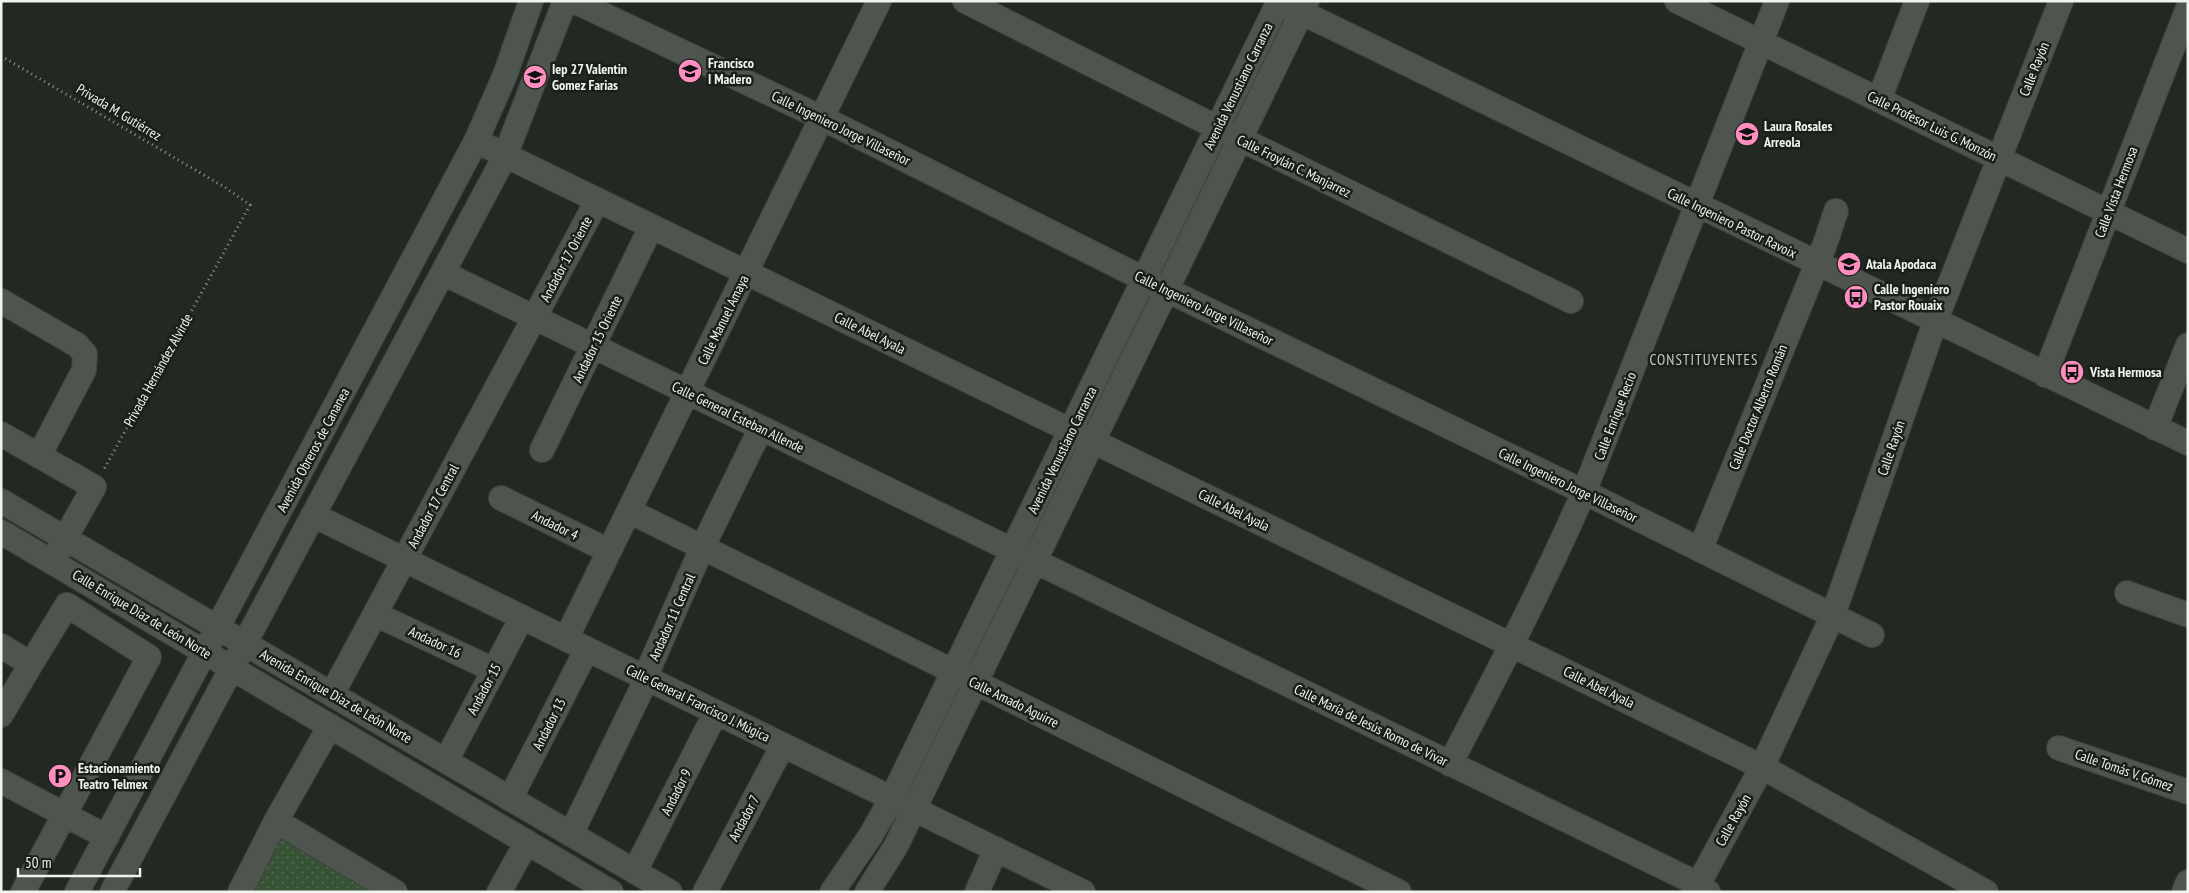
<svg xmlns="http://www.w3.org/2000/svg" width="2189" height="893" font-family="'PT Sans Narrow',sans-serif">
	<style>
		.grass { fill: url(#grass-dots) }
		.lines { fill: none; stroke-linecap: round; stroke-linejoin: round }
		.minor-casing { stroke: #3e433d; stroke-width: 26 }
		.path { stroke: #929791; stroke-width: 3; stroke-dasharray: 1 4; stroke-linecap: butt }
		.minor { stroke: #4e554e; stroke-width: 24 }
		.labels { text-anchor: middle; stroke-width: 5; stroke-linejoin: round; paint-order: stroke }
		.poi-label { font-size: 14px; font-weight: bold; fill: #f0f4f0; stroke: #191f19; text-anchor: start }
		.street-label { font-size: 14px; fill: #f0f4f0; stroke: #191f19 }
		.neighbourhood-label { font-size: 15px; letter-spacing: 1px; fill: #c4ccc4; stroke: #191f19 }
	</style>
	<defs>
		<pattern id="grass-dots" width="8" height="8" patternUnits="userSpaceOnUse" patternTransform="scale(1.25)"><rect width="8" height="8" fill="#375235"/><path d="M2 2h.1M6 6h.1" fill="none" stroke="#546c53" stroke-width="1.8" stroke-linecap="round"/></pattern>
	</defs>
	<rect width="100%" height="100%" fill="#232922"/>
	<path class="grass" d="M276,830L377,892H243Z"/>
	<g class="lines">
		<g class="minor-casing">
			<path id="minor" d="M574,1L822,118L1144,279L1584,492L1872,635
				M965,1L1218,128L1571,301
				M1278,1L2188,443
				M1677,1L2188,251
				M1879,100L1917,1
				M476,141L1762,767L1986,892
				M443,273L1698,884L1708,892
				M1,301L77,345L85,354L84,370L39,456
				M2045,375L2188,8
				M2155,428L2188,345
				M1,434L94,487L58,551
				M542,450L651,227
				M501,498L609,551
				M1,501L670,892
				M629,511L1399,892
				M313,515L1083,892
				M1,532L611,892
				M1700,550L1825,244L1836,211
				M2127,593L2188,615
				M375,614L494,670
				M566,639L879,1
				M1,646L31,664L67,605L149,657L23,892
				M332,694L597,201
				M1,715L31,664
				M2059,748L2188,792
				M446,761L522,617
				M1450,764C1497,674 1543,585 1584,492L1777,1
				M1,781L107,837
				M510,799L587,649
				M276,821L395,892
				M571,834L647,678L650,666L702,548L761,428
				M635,871L716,712
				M77,892L476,141L505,75L531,1
				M112,892L505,156L565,1
				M240,892L276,821L330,726
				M499,892L527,842
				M705,892L783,745
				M832,892L871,835L892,798L1279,1
				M867,892L896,846L1307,1
				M977,892L996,849
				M1694,892L1762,767L1833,615L1935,322L2061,1
				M2184,892L2188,882"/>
		</g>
		<path class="path" d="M1,56L226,188L250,205L103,471"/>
		<use href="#minor" class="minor"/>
	</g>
	<defs>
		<g id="school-disc" transform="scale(1.25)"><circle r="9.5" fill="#fd8ebf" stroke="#191f19"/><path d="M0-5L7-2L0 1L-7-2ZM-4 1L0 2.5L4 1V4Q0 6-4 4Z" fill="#111"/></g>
		<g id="bus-disc" transform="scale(1.25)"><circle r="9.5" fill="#fd8ebf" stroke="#191f19"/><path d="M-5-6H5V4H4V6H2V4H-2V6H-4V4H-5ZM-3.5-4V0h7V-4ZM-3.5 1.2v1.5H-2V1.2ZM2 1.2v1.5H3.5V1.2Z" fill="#111"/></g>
		<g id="parking-disc" transform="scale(1.25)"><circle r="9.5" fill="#fd8ebf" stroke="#191f19"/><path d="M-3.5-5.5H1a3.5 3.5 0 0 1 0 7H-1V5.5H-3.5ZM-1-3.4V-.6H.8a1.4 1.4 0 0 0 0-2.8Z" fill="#111"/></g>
	</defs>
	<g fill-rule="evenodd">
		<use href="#school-disc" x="690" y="71"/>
		<use href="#school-disc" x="535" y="77"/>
		<use href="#school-disc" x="1747" y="134"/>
		<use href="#school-disc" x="1849" y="264"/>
		<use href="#bus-disc" x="1856" y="297"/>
		<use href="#bus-disc" x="2072" y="372"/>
		<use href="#parking-disc" x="60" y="776"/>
	</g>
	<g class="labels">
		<g class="poi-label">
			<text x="708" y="68">Francisco<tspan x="708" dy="16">I Madero</tspan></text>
			<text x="552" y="74">Iep 27 Valentin<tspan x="552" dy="16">Gomez Farias</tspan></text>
			<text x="1764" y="131">Laura Rosales<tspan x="1764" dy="16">Arreola</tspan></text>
			<text x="1866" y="269">Atala Apodaca</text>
			<text x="1874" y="294">Calle Ingeniero<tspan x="1874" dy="16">Pastor Rouaix</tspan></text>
			<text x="2090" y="377">Vista Hermosa</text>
			<text x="78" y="773">Estacionamiento<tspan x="78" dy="16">Teatro Telmex</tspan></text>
		</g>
		<g class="street-label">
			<text transform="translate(2034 69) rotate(-68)" y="5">Calle Rayón</text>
			<text transform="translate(1238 86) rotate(-64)" y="5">Avenida Venustiano Carranza</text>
			<text transform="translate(119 112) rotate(31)" y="5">Privada M. Gutiérrez</text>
			<text transform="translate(1932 126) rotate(26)" y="5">Calle Profesor Luis G. Monzón</text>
			<text transform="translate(841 128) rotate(26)" y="5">Calle Ingeniero Jorge Villaseñor</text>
			<text transform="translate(1294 166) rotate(26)" y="5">Calle Froylán C. Manjarrez</text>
			<text transform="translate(2116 192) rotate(-69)" y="5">Calle Vista Hermosa</text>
			<text transform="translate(1732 223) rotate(26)" y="5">Calle Ingeniero Pastor Ravoix</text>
			<text transform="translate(566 259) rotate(-62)" y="5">Andador 17 Oriente</text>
			<text transform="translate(1204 308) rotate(26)" y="5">Calle Ingeniero Jorge Villaseñor</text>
			<text transform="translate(723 320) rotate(-64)" y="5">Calle Manuel Amaya</text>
			<text transform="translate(870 333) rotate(26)" y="5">Calle Abel Ayala</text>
			<text transform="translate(597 339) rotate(-64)" y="5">Andador 15 Oriente</text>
			<text transform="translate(158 370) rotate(-61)" y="5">Privada Hernández Alvirde</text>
			<text transform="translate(1758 407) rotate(-68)" y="5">Calle Doctor Alberto Román</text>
			<text transform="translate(1615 416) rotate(-69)" y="5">Calle Enrique Recio</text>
			<text transform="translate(738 417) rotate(26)" y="5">Calle General Esteban Allende</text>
			<text transform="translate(1891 448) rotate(-71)" y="5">Calle Rayón</text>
			<text transform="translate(313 450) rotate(-62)" y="5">Avenida Obreros de Cananea</text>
			<text transform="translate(1062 450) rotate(-64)" y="5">Avenida Venustiano Carranza</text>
			<text transform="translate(1568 485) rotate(26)" y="5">Calle Ingeniero Jorge Villaseñor</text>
			<text transform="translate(433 506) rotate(-62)" y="5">Andador 17 Central</text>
			<text transform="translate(1234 510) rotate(26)" y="5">Calle Abel Ayala</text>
			<text transform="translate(555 525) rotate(26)" y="5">Andador 4</text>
			<text transform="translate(142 614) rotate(31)" y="5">Calle Enrique Díaz de León Norte</text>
			<text transform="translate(672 617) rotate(-66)" y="5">Andador 11 Central</text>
			<text transform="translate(435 642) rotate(25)" y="5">Andador 16</text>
			<text transform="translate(1599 687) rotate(26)" y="5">Calle Abel Ayala</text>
			<text transform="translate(484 689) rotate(-62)" y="5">Andador 15</text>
			<text transform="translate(336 696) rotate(30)" y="5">Avenida Enrique Díaz de León Norte</text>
			<text transform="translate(1014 702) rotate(26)" y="5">Calle Amado Aguirre</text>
			<text transform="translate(698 703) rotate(26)" y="5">Calle General Francisco J. Múgica</text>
			<text transform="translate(549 724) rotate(-63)" y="5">Andador 13</text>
			<text transform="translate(1371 725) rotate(26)" y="5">Calle María de Jesús Romo de Vivar</text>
			<text transform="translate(2124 770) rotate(19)" y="5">Calle Tomás V. Gómez</text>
			<text transform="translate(676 792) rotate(-63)" y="5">Andador 9</text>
			<text transform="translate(744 818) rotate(-62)" y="5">Andador 7</text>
			<text transform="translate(1733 820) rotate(-61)" y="5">Calle Rayón</text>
		</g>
		<g class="neighbourhood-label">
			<text x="1704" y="365">CONSTITUYENTES</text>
		</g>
	</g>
	<rect width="2189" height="893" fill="none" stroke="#f0f4f0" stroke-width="5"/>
	<path d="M18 868v8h122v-8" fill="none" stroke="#f0f4f0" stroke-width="2.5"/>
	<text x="25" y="868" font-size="15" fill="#f0f4f0" stroke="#191f19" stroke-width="4" paint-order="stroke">50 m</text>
</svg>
